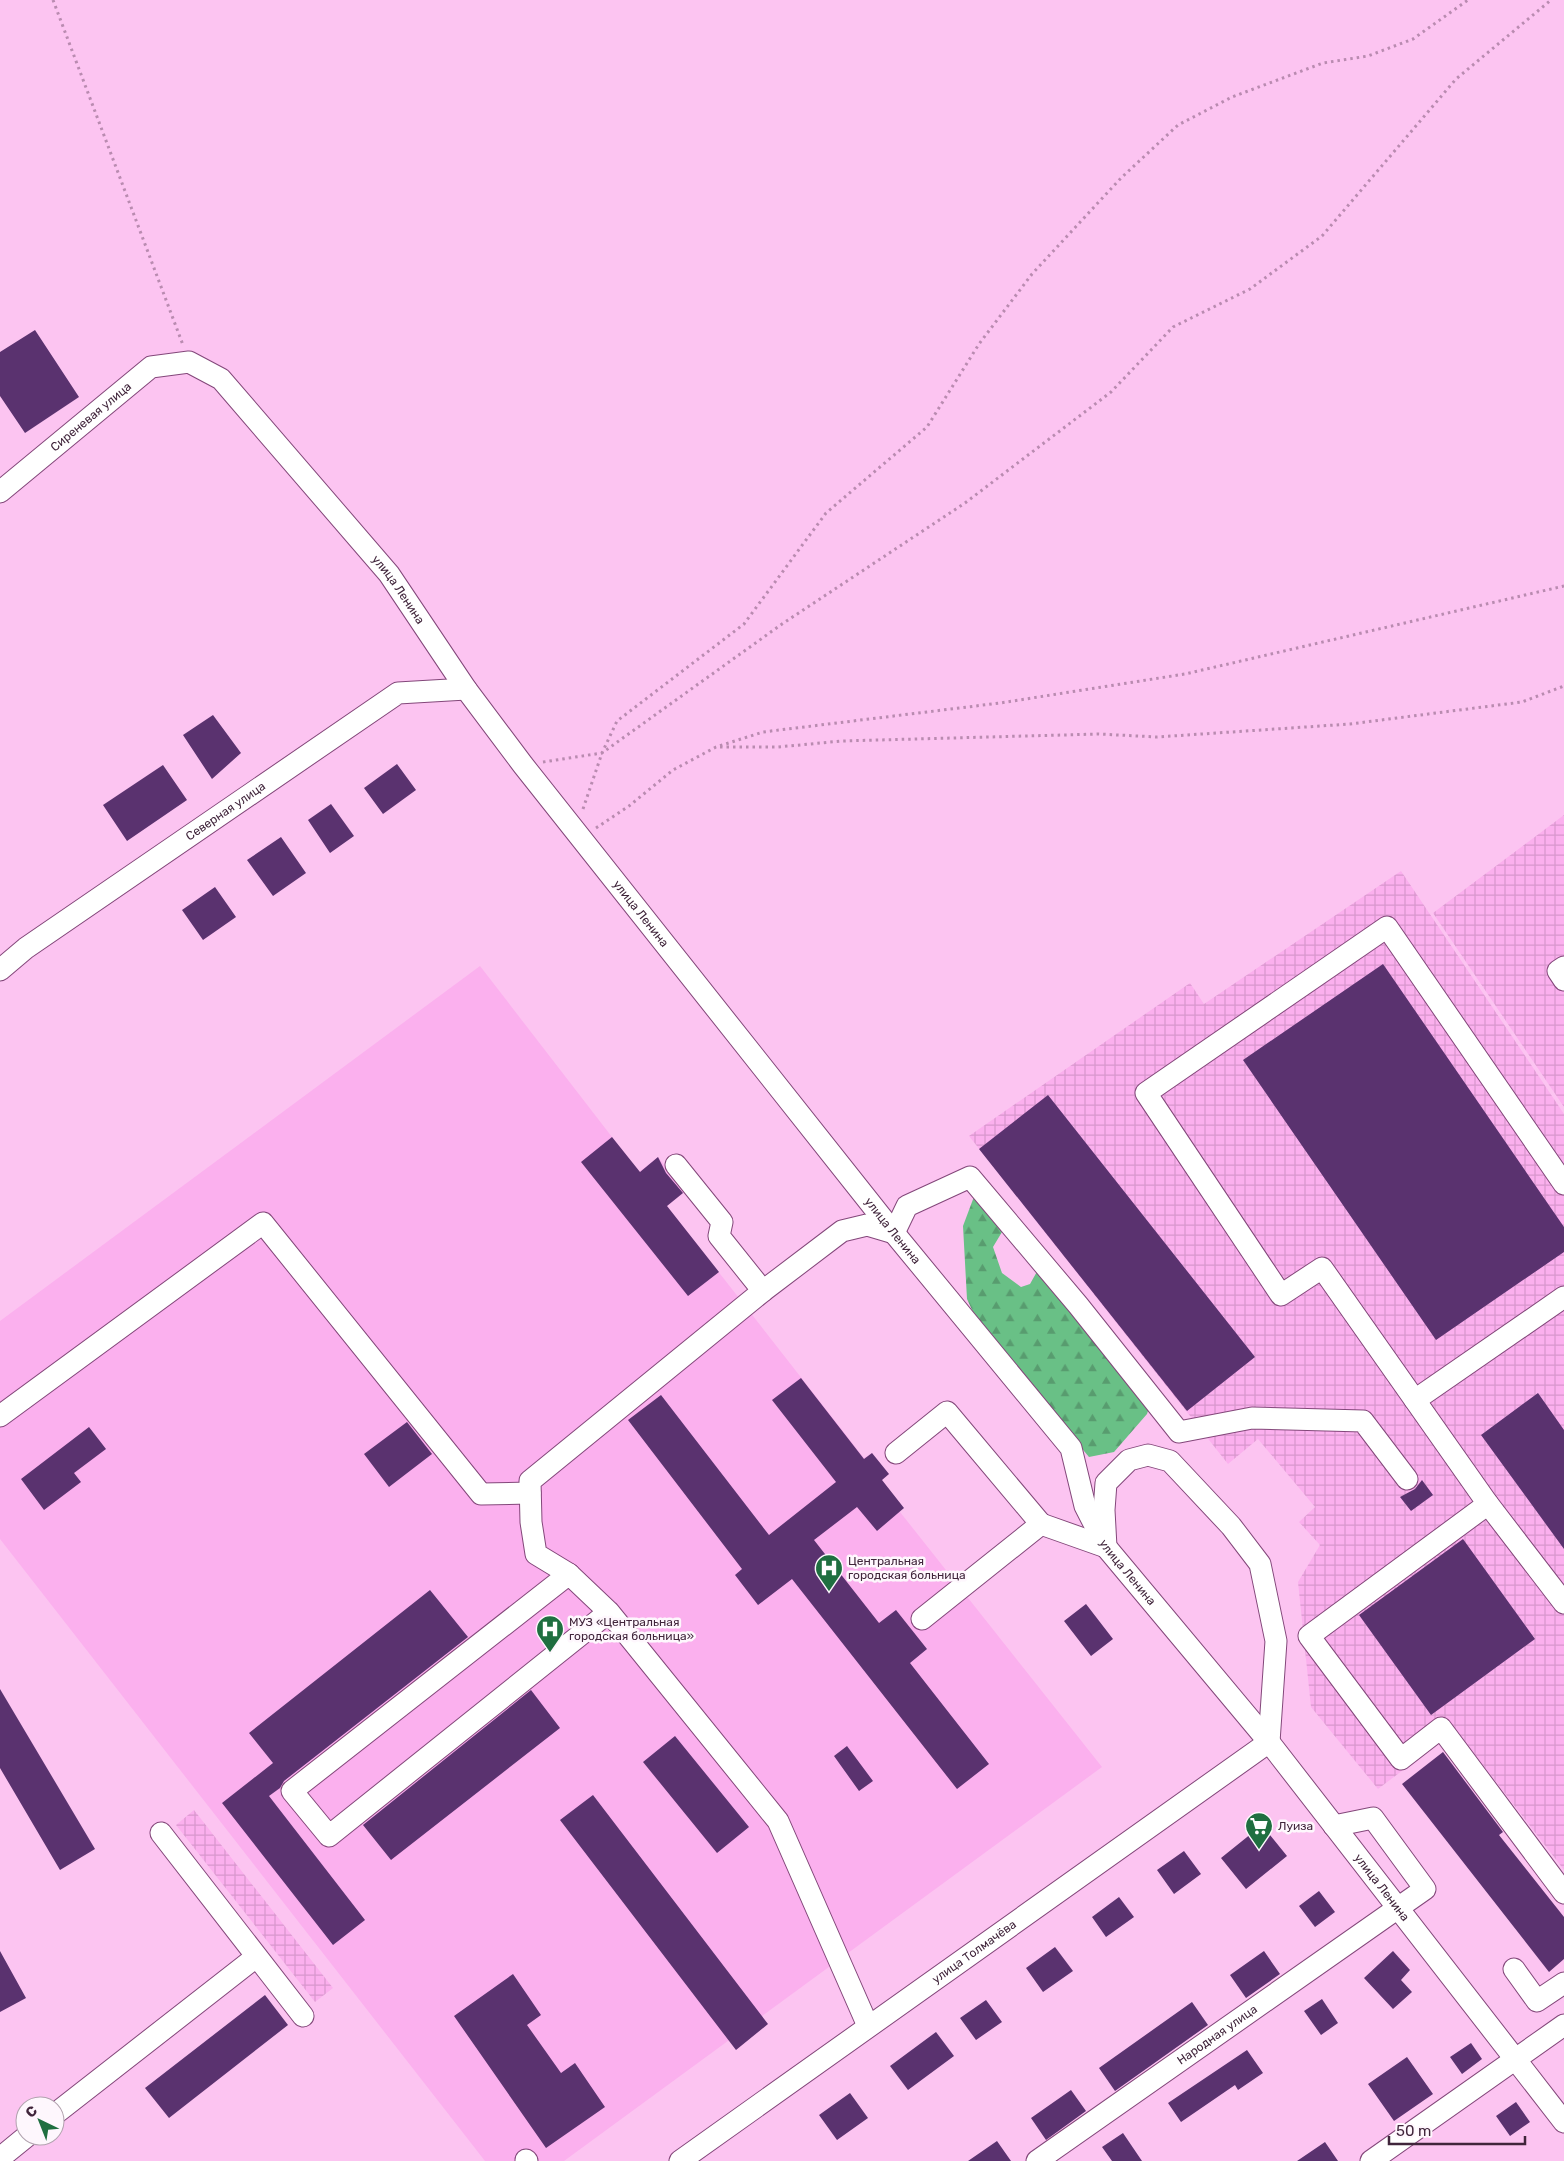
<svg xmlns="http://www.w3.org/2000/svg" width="1564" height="2161" font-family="Rubik,sans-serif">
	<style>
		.built { fill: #fbb0ee }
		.industrial { fill: url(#industrial-grid) }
		.forest { fill: url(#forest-firs) }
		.building { fill: #5a326f }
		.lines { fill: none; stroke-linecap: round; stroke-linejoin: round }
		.minor-casing { stroke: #83477a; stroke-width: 23 }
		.path { stroke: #b98bb0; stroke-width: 3; stroke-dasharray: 2.5 4; stroke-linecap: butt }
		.minor { stroke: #fff; stroke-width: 21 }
		.labels { text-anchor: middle; stroke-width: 5; stroke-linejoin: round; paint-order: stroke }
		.street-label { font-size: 12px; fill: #40253b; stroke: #fef7fd }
		.poi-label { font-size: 12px; fill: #40253b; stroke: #fef7fd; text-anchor: start }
	</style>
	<defs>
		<pattern id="industrial-grid" width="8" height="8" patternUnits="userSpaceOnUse" patternTransform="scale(1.25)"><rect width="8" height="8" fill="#fbb0ee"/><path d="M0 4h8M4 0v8" fill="none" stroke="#d897cd"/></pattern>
		<pattern id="forest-firs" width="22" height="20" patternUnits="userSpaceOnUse" patternTransform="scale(1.25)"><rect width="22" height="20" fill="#69c086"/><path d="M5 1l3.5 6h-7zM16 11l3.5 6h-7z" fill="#589c6f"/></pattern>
	</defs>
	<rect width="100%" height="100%" fill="#fcc4f1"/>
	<path class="built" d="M480,966L639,1172L658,1157L685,1191L667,1206L864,1458L872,1453L889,1474L882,1480L900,1512L1102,1767L564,2161H485L0,1539V1321Z"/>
	<path class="industrial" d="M1564,815V1107L1433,913Z
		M1401,871L1564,1114V1870L1456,1730L1378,1789L1311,1707L1298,1582L1320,1545L1299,1522L1315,1507L1258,1439L1228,1464L969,1136L1190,983L1204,1004Z
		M194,1810L333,1988L315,2002L176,1825Z"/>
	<path class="forest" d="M975,1194L1005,1227L993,1247L1002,1273L1021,1287L1030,1284L1039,1268L1151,1402L1147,1414L1114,1452L1089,1457L979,1325L967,1299L963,1226Z"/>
	<path class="building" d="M35,330L79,397L25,433L0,396V352Z
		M213,715L241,753L212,779L183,735Z
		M397,764L416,790L383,814L364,788Z
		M163,765L187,800L127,841L103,805Z
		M331,804L354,836L330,853L308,820Z
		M281,837L306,873L273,896L247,860Z
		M215,887L236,917L203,940L182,910Z
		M1383,964L1564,1227V1252L1436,1340L1243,1060Z
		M1048,1095L1255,1357L1187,1411L979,1149Z
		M612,1137L640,1172L658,1157L666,1173L683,1193L667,1206L719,1272L688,1296L581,1162Z
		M801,1378L864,1459L872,1453L889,1474L882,1480L904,1508L877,1531L857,1507L814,1540L879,1623L896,1610L927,1649L910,1663L989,1764L957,1789L792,1579L758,1605L735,1575L742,1569L628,1420L661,1395L769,1535L836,1482L772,1400Z
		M1538,1393L1564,1430V1549L1481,1435Z
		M407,1422L432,1454L389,1487L364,1454Z
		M89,1427L106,1449L74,1473L81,1482L44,1510L21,1479Z
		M1422,1480L1433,1495L1411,1511L1400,1497L1415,1489Z
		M1463,1539L1535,1639L1431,1715L1359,1615Z
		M430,1590L468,1637L284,1781L280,1788L269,1796L365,1920L333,1945L222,1803L273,1763L249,1733Z
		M1086,1604L1113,1639L1091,1656L1064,1621Z
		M0,1689L95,1849L60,1870L0,1768Z
		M531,1690L560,1728L391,1860L363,1825Z
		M675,1736L749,1827L717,1853L643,1762Z
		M847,1746L873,1781L859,1791L834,1756Z
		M1443,1752L1503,1832L1499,1835L1564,1917V1959L1549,1972L1402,1784Z
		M593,1795L768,2024L736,2050L560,1820Z
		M1262,1825L1287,1856L1246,1889L1221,1858Z
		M1184,1851L1201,1874L1174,1894L1157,1870Z
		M1319,1891L1335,1912L1315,1927L1299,1906Z
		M1119,1897L1134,1917L1106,1937L1092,1917Z
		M1055,1947L1073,1971L1043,1992L1026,1968Z
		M0,1951L26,1998L0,2012Z
		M1264,1951L1280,1974L1246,1998L1230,1975Z
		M1393,1951L1410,1970L1401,1980L1412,1992L1393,2009L1364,1978Z
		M513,1974L541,2015L527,2025L561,2073L575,2063L605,2107L546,2148L454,2016Z
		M265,1995L288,2025L169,2118L145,2088Z
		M1322,1999L1338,2023L1321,2035L1304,2011Z
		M986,2000L1002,2022L976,2040L960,2018Z
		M1192,2002L1208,2025L1115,2091L1099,2068Z
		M936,2032L954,2056L908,2090L890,2066Z
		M1471,2043L1482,2059L1462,2074L1450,2057Z
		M1247,2050L1263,2073L1238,2090L1235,2085L1181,2122L1168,2103Z
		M1407,2057L1433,2094L1394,2121L1368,2084Z
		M1071,2090L1086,2111L1046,2140L1031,2118Z
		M850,2093L868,2118L837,2140L819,2115Z
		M1516,2102L1530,2122L1510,2136L1496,2116Z
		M1123,2133L1142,2161H1112L1102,2147Z
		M997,2141L1011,2161H968Z
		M1325,2142L1338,2161H1297Z"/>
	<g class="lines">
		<g class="minor-casing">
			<g id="minor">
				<path id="s1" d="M0,492L151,367L189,362L221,379L389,574L466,689L523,765L894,1233L1071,1448L1085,1506L1106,1547L1269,1742L1564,2122"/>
				<path d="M1564,967L1558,971L1564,980"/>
				<path id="s2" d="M0,970L26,948L398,693L466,689"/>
				<path d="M676,1165L722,1222L719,1236L763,1291L842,1231L867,1225L894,1233L907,1206L970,1177L1078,1305L1179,1432L1252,1418L1363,1421L1407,1479"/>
				<path d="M1415,1400L1564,1297"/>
				<path d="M0,1416L263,1223L481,1494L530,1493"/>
				<path d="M896,1453L947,1412L1041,1524"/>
				<path d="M1488,1504L1322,1268L1281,1295L1146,1093L1387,927L1564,1184"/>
				<path d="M569,1574L536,1554L531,1522L530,1481L763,1291"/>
				<path d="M1564,1603L1488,1504L1309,1636L1401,1759L1441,1728L1564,1893"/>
				<path d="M609,1612L329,1836L292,1791L569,1574L609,1612L778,1821L868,2026"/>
				<path d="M922,1619L1041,1524L1106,1547L1104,1510L1106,1483L1129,1460L1148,1455L1170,1461L1231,1526L1260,1564L1276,1641L1269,1742"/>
				<path d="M161,1833L303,2016"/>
				<path d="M1514,1969L1537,2001L1564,1983"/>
				<path d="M55,2114L256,1957"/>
				<path d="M0,2158L27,2136"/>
				<path d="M526,2160L527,2161"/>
				<path id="s3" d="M680,2161L1269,1742"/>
				<path id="s4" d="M1037,2161L1425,1889L1373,1818L1334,1826"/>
				<path d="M1371,2161L1564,2025"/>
			</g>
		</g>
		<path class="path" d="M53,0L183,345
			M720,747H778L842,741L1099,734L1157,737L1350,724L1522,702L1564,686
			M543,762L602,753L782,624L965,503L1111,392L1173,327L1250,289L1322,236L1456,79L1551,0
			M583,809L602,753L617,721L744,624L826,513L927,427L979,344L1032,274L1121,178L1178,125L1232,97L1323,63L1368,56L1413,39L1468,0
			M596,828L629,806L673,770L716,747L763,732L1000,703L1185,674L1564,586"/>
		<use href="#minor" class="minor"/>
	</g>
	<defs>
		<g id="hospital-pin" transform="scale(1.4375)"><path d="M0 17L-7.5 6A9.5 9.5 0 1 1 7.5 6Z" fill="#1f6f40" stroke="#fef7fd"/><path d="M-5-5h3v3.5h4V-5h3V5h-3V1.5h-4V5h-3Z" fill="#fff"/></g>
		<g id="supermarket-pin" transform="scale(1.4375)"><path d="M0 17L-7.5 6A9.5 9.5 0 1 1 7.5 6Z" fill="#1f6f40" stroke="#fef7fd"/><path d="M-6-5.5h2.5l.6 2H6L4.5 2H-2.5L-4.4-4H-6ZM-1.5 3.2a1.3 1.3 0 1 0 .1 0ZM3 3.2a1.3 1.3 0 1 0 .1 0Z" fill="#fff"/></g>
	</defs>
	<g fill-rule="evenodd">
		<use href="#hospital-pin" x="829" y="1568"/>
		<use href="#hospital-pin" x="550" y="1629"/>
		<use href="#supermarket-pin" x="1259" y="1826"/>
	</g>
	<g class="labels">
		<g class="street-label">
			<text dy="4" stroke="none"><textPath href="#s1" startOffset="118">Сиреневая улица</textPath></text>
			<text dy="4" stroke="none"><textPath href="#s1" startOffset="546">улица Ленина</textPath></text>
			<text dy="4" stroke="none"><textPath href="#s2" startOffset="276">Северная улица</textPath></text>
			<text dy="4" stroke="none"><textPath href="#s1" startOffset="951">улица Ленина</textPath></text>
			<text dy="4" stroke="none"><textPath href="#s1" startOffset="1356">улица Ленина</textPath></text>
			<text dy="4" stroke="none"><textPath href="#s1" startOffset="1776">улица Ленина</textPath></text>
			<text dy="4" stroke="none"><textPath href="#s1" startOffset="2181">улица Ленина</textPath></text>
			<text dy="4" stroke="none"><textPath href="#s3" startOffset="361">улица Толмачёва</textPath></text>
			<text dy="4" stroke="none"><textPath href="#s4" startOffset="220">Народная улица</textPath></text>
		</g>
		<g class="poi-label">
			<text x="848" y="1565">Центральная<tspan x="848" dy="14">городская больница</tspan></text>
			<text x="569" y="1626">МУЗ «Центральная<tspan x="569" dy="14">городская больница»</tspan></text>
			<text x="1278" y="1830">Луиза</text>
		</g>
	</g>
	<g transform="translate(40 2121) rotate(317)"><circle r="24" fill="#fef7fd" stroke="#b2a3af"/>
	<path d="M0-4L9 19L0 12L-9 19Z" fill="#1f6f40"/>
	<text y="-8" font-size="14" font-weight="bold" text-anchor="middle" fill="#40253b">С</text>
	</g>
	<path d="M1389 2136v8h136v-8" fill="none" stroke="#40253b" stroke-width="2.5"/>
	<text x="1396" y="2136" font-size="15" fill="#40253b" stroke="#fef7fd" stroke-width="4" paint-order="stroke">50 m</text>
</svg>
